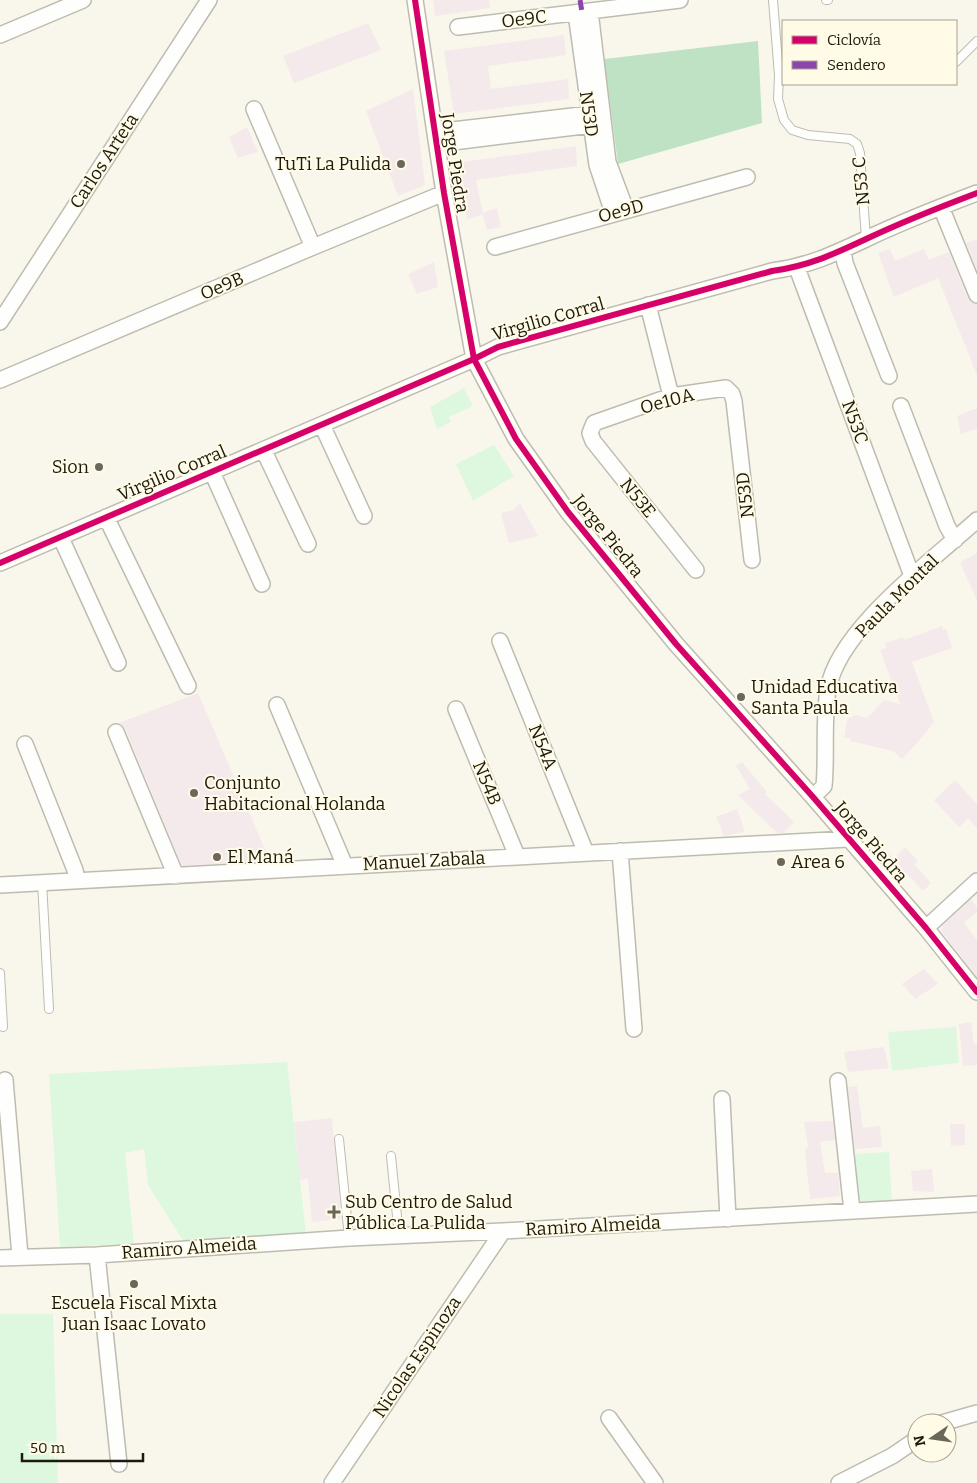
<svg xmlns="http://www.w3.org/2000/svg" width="977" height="1483" font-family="Bitter,serif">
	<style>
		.green { fill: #def8df }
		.forest { fill: #bfe2c4 }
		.building { fill: #f4e9eb }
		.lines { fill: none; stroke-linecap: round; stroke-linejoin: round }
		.lane-casing { stroke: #bebcb1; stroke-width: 10 }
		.street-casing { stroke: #bebcb1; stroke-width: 18 }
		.lane { stroke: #fefefc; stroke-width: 8 }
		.street { stroke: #fefefc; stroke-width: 15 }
		.quiet { stroke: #8e44ad; stroke-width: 5; stroke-dasharray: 10 5; stroke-linecap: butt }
		.cycleway-casing { stroke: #fffbe6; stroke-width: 9 }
		.cycleway { stroke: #d6006c; stroke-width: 6 }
		.poi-dot { fill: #6a675b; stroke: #fffbe6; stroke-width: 2 }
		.labels { text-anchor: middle; stroke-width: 4; stroke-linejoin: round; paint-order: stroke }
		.street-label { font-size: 18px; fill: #1d1a0d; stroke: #fffbe6 }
		.poi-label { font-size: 18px; fill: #1d1a0d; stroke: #fffbe6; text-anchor: start }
	</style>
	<rect width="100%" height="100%" fill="#f9f7ec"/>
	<path class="green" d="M464,388L473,406L449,417L451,422L437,429L430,407Z
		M494,445L514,476L473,501L456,464Z
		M956,1027L959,1063L892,1071L888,1032Z
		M287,1062L306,1234L184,1242L148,1185L144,1149L125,1153L134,1244L60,1247L49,1074Z
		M889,1152L892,1203L856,1205L854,1154Z
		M0,1314H53L58,1483H0Z"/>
	<path class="forest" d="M758,41L762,123L618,164L604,59Z"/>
	<path class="building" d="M433,0H489L490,8L435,16Z
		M368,23L381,50L294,83L283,56Z
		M564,35L566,55L488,66L491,89L568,79L569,99L454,114L444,51Z
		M413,89L425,185L398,196L366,111Z
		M247,127L258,152L238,158L229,137Z
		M576,146L577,166L476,180L483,214L468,219L464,207L468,205L463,182L459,183L456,163Z
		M497,208L501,227L487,230L482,213Z
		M977,239V270L966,243Z
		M890,249L895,261L924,249L929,260L949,252L968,299L972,303L977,304V375L938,278L894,297L878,253Z
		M434,262L438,287L417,294L408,274Z
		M977,408V429L961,434L957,416Z
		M520,503L538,536L509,543L501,513L514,510Z
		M977,553V600L960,563L962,562V561Z
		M942,626L943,630L946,629L952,648L912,662L934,722L917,743L902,759L893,751L850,741V738H844L847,719L856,715L867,718L884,700L900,704L880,650L886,648L885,643L903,637L904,640Z
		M198,693L270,861L182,866L125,728L119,723Z
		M742,762L767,792L765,794L794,822L783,833H777L738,795L750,789L736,766Z
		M955,780L977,804V828L968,818L959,827L934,800Z
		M737,809L745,832L724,836L716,817Z
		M905,847L918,861L914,864L931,883L923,891L893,859Z
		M887,852L898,865L891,873L879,859Z
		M971,899L977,908V912L964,923L977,940V977L942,932V926Z
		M924,969L938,984L915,999L902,984Z
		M971,1022L974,1044L977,1045V1065L963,1066L959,1024Z
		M884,1047L889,1068L848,1072L844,1052Z
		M857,1086L863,1128L880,1126L882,1147L855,1149L848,1087Z
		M332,1118L341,1219L312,1222L308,1179L300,1180L294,1122Z
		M833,1121L835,1140L820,1142L825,1173H838L840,1196L810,1199L805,1150L808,1147L804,1122Z
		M950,1124H965V1145L951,1146Z
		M932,1169L934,1192L913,1191L911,1171Z"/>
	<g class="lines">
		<g class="lane-casing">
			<path id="lane" d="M773,0L779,76L778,99L784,120L792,130L808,135L850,139L857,144L860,153L866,239
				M826,0H828
				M956,62L977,41
				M42,882L49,1009
				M0,973L3,1027
				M339,1139L349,1238
				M391,1156L399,1236"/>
		</g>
		<g class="street-casing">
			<path id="street" d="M415,0L444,193L474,359L516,439L568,512L676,644L813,797L926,928L977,992
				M590,11L608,162L626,210
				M576,13L597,165L613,213
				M458,27L680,0
				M0,35L83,0
				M254,109L313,247
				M435,132L598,113
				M437,144L600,124
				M941,207L977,295
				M495,247L747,177
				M843,250L845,263L889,376
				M797,268L912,576
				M648,305L671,396
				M0,322L209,0
				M0,380L313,247L444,193
				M901,406L947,526L955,540
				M322,425L364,516
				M264,451L308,544
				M212,472L262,584
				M106,517L188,686
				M61,538L118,663
				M0,563L474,359L498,347L772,271C809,266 834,254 866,239C902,222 940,207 977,193
				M696,570L593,441L590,433L594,423L671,396L726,388L732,394L734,401L752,560
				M500,641L586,853
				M277,705L345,866
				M456,709L517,856
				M116,732L176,876
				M25,744L75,870L77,880
				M813,797L824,786C827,755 823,720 828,690C837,630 933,560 977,520
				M620,851L634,1029
				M0,885L848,839
				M926,928L977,881
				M5,1080L20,1256
				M838,1081L852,1211
				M722,1099L728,1219
				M97,1255L119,1464
				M0,1258L97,1255L349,1238L503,1231L977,1204
				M609,1418L655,1483
				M942,1423L977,1413
				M332,1483L503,1231
				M839,1483L892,1456L917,1439"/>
		</g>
		<use href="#lane" class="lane"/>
		<use href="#street" class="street"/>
		<path class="quiet" d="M580,0L582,12"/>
		<g class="cycleway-casing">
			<path id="cycleway" d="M415,0L444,193L474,359L516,439L568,512L676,644L813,797L926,928L977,992
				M0,563L474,359L498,347L772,271C809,266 834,254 866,239C902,222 940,207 977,193"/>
		</g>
		<use href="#cycleway" class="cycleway"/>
	</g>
	<g class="poi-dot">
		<circle cx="401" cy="164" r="5"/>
		<circle cx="99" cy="467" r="5"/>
		<circle cx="741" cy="697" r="5"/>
		<circle cx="194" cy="793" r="5"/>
		<circle cx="217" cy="857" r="5"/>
		<circle cx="781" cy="862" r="5"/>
		<path d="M331.5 1204.5h5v5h5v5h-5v5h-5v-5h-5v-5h5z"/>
		<circle cx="134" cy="1284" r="5"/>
	</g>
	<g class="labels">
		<g class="street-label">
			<text transform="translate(524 19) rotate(-7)" y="6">Oe9C</text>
			<text transform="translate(589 114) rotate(82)" y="6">N53D</text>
			<text transform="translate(104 161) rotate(-57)" y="6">Carlos Arteta</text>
			<text transform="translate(455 163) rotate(81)" y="6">Jorge Piedra</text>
			<text transform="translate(861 181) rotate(-96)" y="6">N53 C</text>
			<text transform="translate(621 211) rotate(-15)" y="6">Oe9D</text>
			<text transform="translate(222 286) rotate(-23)" y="6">Oe9B</text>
			<text transform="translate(548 319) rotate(-16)" y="6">Virgilio Corral</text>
			<text transform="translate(667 401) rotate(-15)" y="6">Oe10A</text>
			<text transform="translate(855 422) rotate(70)" y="6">N53C</text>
			<text transform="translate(172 473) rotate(-23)" y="6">Virgilio Corral</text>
			<text transform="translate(745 495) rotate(-97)" y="6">N53D</text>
			<text transform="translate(638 498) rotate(51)" y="6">N53E</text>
			<text transform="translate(608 536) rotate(51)" y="6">Jorge Piedra</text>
			<text transform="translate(897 596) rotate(-45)" y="6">Paula Montal</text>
			<text transform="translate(543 747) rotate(68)" y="6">N54A</text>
			<text transform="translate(487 783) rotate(67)" y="6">N54B</text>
			<text transform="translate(871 842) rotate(49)" y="6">Jorge Piedra</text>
			<text transform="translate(424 861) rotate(-3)" y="6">Manuel Zabala</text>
			<text transform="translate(593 1226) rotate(-3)" y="6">Ramiro Almeida</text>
			<text transform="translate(189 1248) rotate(-4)" y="6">Ramiro Almeida</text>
			<text transform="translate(417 1357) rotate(-56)" y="6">Nicolas Espinoza</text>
		</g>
		<g class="poi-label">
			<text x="391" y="170" text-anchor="end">TuTi La Pulida</text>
			<text x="89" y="473" text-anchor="end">Sion</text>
			<text x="751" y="693">Unidad Educativa<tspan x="751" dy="21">Santa Paula</tspan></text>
			<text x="204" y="789">Conjunto<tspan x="204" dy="21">Habitacional Holanda</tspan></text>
			<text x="227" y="863">El Maná</text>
			<text x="791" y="868">Area 6</text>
			<text x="345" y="1208">Sub Centro de Salud<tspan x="345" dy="21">Pública La Pulida</tspan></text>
			<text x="134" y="1309" text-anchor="middle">Escuela Fiscal Mixta<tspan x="134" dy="21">Juan Isaac Lovato</tspan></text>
		</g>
	</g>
	<rect x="782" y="20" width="175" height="65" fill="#fffbe6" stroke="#a5a18f"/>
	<rect x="792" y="36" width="25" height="8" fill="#d6006c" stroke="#a5a18f"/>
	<text x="827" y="45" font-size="15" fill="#1d1a0d">Ciclovía</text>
	<rect x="792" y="61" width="25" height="8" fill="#8e44ad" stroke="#a5a18f"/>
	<text x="827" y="70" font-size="15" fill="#1d1a0d">Sendero</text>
	<g transform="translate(932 1438) rotate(257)"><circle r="24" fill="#fffbe6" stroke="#a5a18f"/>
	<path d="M0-4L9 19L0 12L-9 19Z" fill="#6a675b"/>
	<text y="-8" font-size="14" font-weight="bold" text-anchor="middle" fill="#1d1a0d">N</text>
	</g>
	<path d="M22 1453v8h121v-8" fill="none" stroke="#1d1a0d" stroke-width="2.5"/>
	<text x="30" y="1453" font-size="15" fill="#1d1a0d" stroke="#fffbe6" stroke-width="4" paint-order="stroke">50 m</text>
</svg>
